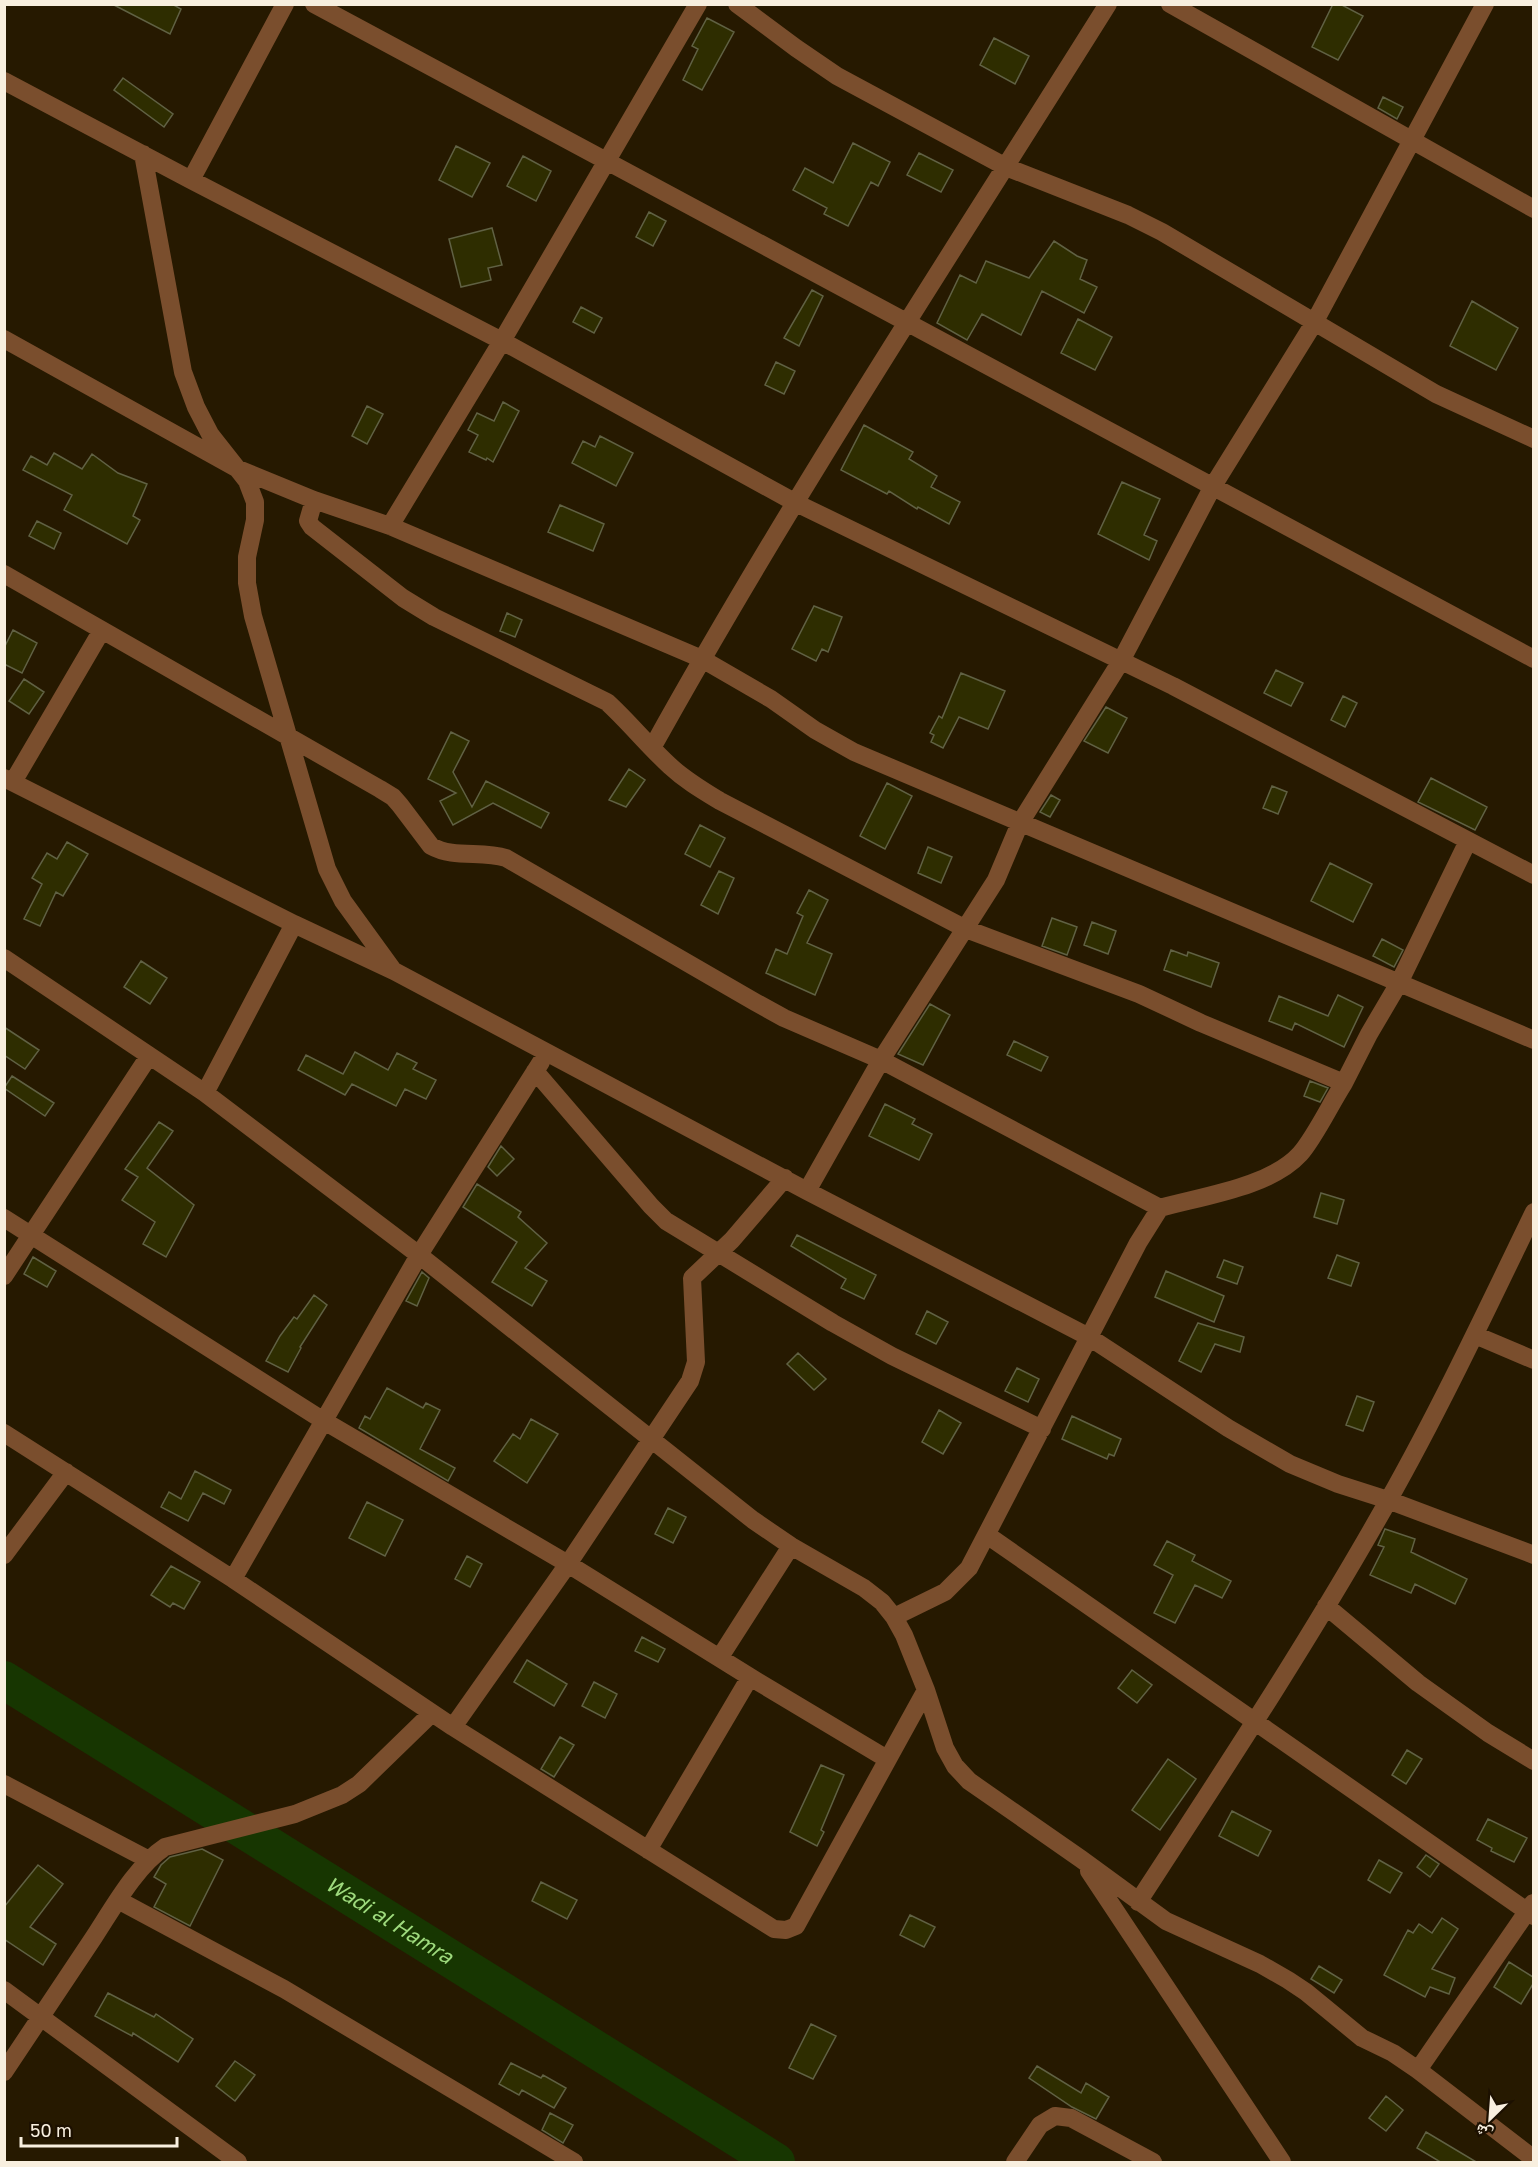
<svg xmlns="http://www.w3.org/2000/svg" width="1538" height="2167" font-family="'Golos Text','Noto Naskh Arabic',sans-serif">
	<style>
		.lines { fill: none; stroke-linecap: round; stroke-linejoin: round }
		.river { stroke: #173601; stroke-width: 38 }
		.building { fill: #2e2d00; stroke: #606143; stroke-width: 1.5 }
		.street { stroke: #7a4e2d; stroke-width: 18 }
		.labels { text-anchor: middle; stroke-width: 6; stroke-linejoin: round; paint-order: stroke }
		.water-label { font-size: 21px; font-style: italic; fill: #9eda7d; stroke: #1c1000 }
	</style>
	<rect width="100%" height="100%" fill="#261900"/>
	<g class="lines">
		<path class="river" id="s1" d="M4,1680L776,2162"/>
	</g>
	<path class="building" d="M112,4H172L181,9L170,34Z
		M1333,4H1340L1363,16L1338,60L1312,47Z
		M707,18L734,32L702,90L683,80L698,49L692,46Z
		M994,38L1029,56L1015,84L980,65Z
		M123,78L173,114L164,127L114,90Z
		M1383,97L1403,107L1397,119L1378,108Z
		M853,143L890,162L878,186L871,182L848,226L824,214L827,208L793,190L805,168L833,183Z
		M456,146L490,163L472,197L439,180Z
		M919,153L953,170L941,192L907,175Z
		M523,156L551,171L536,201L507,186Z
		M649,212L666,221L653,246L636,237Z
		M492,228L502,265L488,268L491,280L461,287L449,239Z
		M1054,241L1077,256L1087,260L1080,279L1097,287L1084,313L1042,291L1021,335L982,314L967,340L937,323L960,275L976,283L986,261L1029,278Z
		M812,290L823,296L799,346L784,338Z
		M1472,301L1518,328L1496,370L1450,346Z
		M581,307L602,318L594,333L573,322Z
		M1078,319L1112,337L1095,370L1061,353Z
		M776,362L795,371L784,394L765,385Z
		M503,402L519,411L493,462L487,458L486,460L469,452L478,435L468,430L477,413L494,421Z
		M367,406L383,414L367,444L352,436Z
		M864,425L913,452L909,459L937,476L931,487L960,502L949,524L918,507L917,509L889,491L887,494L841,470Z
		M600,436L633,453L616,486L572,463L583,441L595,447Z
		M54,453L82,469L92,454L118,473L147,484L133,516L140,520L127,544L64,510L72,495L23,470L31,456L47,465Z
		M1122,482L1160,499L1144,535L1157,541L1149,560L1098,534Z
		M560,505L604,524L593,551L548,532Z
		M37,521L61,533L54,549L29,536Z
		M814,606L842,617L828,652L822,649L816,661L792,649Z
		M507,613L522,620L515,637L500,631Z
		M13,630L37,643L22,673L4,664V648Z
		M1276,670L1303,683L1291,706L1264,693Z
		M961,673L1005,691L988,729L959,717L943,748L931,742L934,735L930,733L939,716L942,718Z
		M24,679L44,692L29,714L9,701Z
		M1343,696L1357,703L1345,727L1331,720Z
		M1106,707L1127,718L1108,753L1084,741Z
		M451,732L469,741L453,772L472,807L486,781L549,813L541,828L493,803L453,825L440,801L456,793L428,779Z
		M629,769L645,780L626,807L609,800Z
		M1431,778L1487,807L1475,830L1418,802Z
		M887,783L912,796L885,849L860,836Z
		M1272,786L1287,792L1278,814L1263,808Z
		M1051,795L1060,800L1050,817L1040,812Z
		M700,825L725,838L710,867L685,854Z
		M67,842L88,854L63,896L56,892L40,926L24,919L42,884L32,878L47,853L57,859Z
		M928,847L952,857L941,883L918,873Z
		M1330,863L1372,884L1353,922L1311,901Z
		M719,871L734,878L718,914L701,905Z
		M809,890L828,900L807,943L832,954L815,995L766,973L776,949L787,954L803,916L797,913Z
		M1052,918L1077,927L1067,955L1042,946Z
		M1092,922L1116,931L1108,954L1084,945Z
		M1382,939L1403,950L1394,967L1373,956Z
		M1171,950L1187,956L1188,952L1219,963L1211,987L1164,970Z
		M141,961L167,978L150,1004L124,987Z
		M1338,995L1363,1007L1344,1047L1295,1023L1292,1030L1269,1021L1279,996L1328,1016Z
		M930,1004L950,1015L923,1065L898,1054Z
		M4,1027L39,1050L25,1069L4,1055Z
		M1014,1041L1048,1057L1041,1071L1007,1055Z
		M355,1052L388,1070L397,1053L417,1063L413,1069L436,1080L426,1099L405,1089L396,1106L352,1084L345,1095L298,1070L306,1055L343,1074Z
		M12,1076L54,1103L45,1116L4,1088Z
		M1310,1081L1328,1088L1320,1102L1304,1096Z
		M885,1104L915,1119L912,1124L932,1134L919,1160L869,1136Z
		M159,1122L173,1131L147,1168L194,1205L166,1257L143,1244L155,1222L122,1200L138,1177L125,1169Z
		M501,1146L514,1159L497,1176L488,1167Z
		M477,1184L521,1212L518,1217L547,1243L525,1268L547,1281L532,1306L492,1282L517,1242L463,1207Z
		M1321,1193L1344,1200L1337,1224L1314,1217Z
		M797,1235L876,1275L864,1299L841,1288L846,1279L791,1246Z
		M1337,1255L1359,1263L1351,1286L1328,1278Z
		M33,1257L56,1271L47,1287L24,1274Z
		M1224,1260L1243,1267L1237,1284L1217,1277Z
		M1166,1271L1224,1296L1214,1322L1155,1297Z
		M422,1272L429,1278L417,1306L406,1301Z
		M314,1295L327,1305L300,1347L301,1348L288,1372L266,1361L280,1336L294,1317L297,1319Z
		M927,1311L948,1322L936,1344L916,1334Z
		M1198,1323L1244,1337L1240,1352L1215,1344L1201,1372L1179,1361Z
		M798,1353L826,1379L814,1390L787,1364Z
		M1017,1368L1039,1379L1028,1402L1005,1391Z
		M387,1388L423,1408L426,1403L440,1410L420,1449L455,1468L448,1481L359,1428L365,1416L370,1419Z
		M1357,1396L1374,1402L1363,1431L1346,1425Z
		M939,1410L961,1423L943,1454L922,1442Z
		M1072,1416L1121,1439L1114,1456L1109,1454L1107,1459L1062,1439Z
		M531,1419L558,1434L527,1483L494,1461L513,1434L520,1439Z
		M195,1471L231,1490L224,1504L203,1493L188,1521L161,1507L169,1492L181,1499Z
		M367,1502L403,1520L385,1556L349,1538Z
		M668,1508L686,1517L673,1543L655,1534Z
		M1385,1529L1415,1539L1411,1552L1467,1579L1455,1604L1415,1584L1411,1593L1370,1575L1384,1547L1378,1545Z
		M1167,1541L1195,1555L1192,1561L1231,1581L1222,1598L1195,1585L1175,1623L1154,1613L1173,1575L1154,1565Z
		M467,1556L482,1564L470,1587L455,1579Z
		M171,1566L200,1582L184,1609L173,1603L170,1607L151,1595Z
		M642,1637L665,1649L658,1662L635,1651Z
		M527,1660L567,1684L554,1706L514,1682Z
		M1132,1670L1152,1685L1137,1703L1118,1688Z
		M594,1682L617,1694L605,1718L582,1706Z
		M560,1737L574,1745L554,1777L541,1769Z
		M1407,1750L1422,1759L1406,1784L1392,1775Z
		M1168,1759L1196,1779L1160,1830L1132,1810Z
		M821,1765L844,1775L821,1830L824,1832L817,1846L790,1832Z
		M1232,1811L1271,1831L1258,1856L1219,1836Z
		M1488,1819L1527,1838L1514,1862L1491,1851L1492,1848L1477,1840Z
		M202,1849L223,1860L190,1926L154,1907L166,1884L154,1877L161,1865L170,1857Z
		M1426,1855L1439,1864L1430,1877L1417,1867Z
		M1379,1860L1402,1873L1390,1893L1368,1880Z
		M38,1865L63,1884L30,1927L56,1944L43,1965L4,1939V1907Z
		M541,1882L577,1900L567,1919L532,1901Z
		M910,1915L935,1927L924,1947L900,1935Z
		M1442,1918L1458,1929L1432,1969L1455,1978L1449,1994L1430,1987L1425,1997L1384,1975L1408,1930L1413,1933L1419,1924L1432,1933Z
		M1509,1962L1533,1977V1984L1521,2004L1494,1987Z
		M1319,1966L1342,1980L1334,1993L1311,1979Z
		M108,1993L154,2017L156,2014L193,2039L178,2062L133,2033L132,2036L95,2016Z
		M811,2024L836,2036L813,2079L789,2068Z
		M235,2061L255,2075L235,2101L216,2086Z
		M511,2063L541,2078L543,2075L566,2088L554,2108L522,2090L519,2095L499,2084Z
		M1037,2066L1081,2093L1086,2083L1109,2097L1096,2119L1072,2107L1029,2078Z
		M1386,2096L1403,2110L1386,2131L1369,2118Z
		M550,2113L573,2125L563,2143L542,2130Z
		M1426,2132L1478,2163H1442L1417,2148Z"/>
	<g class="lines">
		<path class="street" d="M314,4L1534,659
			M737,4L796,48L837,76L1006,167L1128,215L1162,232L1436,394L1534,439
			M1170,4L1534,209
			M4,81L191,180L502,341L796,503L1173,686L1534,875
			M143,154L183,372L196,407L210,434L247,481L255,502V520L247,557V583L253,616L327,869L343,901L393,970
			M191,180L285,4
			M4,339L236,468L314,500L390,526L702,659L771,699L815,730L854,752L1534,1040
			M314,500L308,521L312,527L403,598L434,617L607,702C629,722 648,746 670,766C685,780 702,790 720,801L966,929L1139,994L1201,1023L1344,1083L1369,1034L1399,983L1468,841
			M390,526L502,341L698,4
			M4,574L380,789L393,797L400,805L431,846C454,859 482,850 506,858L755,1002L784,1018L881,1060L1160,1208C1203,1196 1270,1187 1300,1154C1315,1137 1331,1103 1344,1083
			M652,748C793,494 954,250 1108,4
			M4,778L294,924L394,971L807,1191L1089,1337L1228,1428L1290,1464L1338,1484L1388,1500L1534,1555
			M13,782L102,630
			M4,958L205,1093L419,1255L753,1520L791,1546L864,1588L882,1602L894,1617L904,1635L926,1690L945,1748L955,1766L969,1781L1081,1859L1166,1921L1260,1964L1288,1980L1306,1992L1362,2038L1393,2053L1418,2070L1534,2159
			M535,1071L651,1206L666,1221L833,1323L892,1356L1042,1429
			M205,1093L294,924
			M807,1191L881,1060L996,880L1020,823L1121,661L1213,486L1314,323L1485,4
			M4,1218L324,1421L568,1564L750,1677L887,1759
			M4,1276L149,1056
			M1475,1335L1534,1360
			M4,1433L233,1579L453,1727L774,1929L786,1930L796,1926L926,1690
			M987,1535L1534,1916
			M4,1555L66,1472
			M233,1579L419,1255L541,1062
			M1326,1606L1418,1683L1488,1733L1534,1761
			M894,1617L945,1592L969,1568L1138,1243L1160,1208
			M720,1657L791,1546
			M453,1727L568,1564L690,1381L696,1362L692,1278L732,1240L785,1178
			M4,1784L149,1860
			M648,1850L750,1677
			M1089,1871L1282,2162
			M118,1900L284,1989L574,2162
			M1138,1902C1224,1770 1311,1638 1388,1501C1441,1407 1487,1309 1534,1212
			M4,1990L238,2162
			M1418,2070L1533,1903
			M4,2072C34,2027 64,1982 94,1937C113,1908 136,1866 165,1847L295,1814L342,1795L359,1784L432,1713
			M1015,2162L1040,2125L1055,2116L1071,2118L1153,2162"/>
	</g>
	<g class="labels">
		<g class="water-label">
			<text dy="7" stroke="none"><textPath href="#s1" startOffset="454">Wadi al Hamra</textPath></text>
		</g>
	</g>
	<rect width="1538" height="2167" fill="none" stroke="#f8efdf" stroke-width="12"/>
	<g transform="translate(1490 2119) rotate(205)" stroke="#1c1000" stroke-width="4.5" paint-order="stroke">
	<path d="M0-4.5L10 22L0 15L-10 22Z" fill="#f8efdf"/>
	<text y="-9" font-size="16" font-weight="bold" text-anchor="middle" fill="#f8efdf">ش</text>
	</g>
	<path d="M21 2137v9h156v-9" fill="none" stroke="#f8efdf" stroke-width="3"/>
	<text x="30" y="2137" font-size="18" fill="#f8efdf" stroke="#1c1000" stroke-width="4.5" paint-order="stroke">50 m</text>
</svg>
